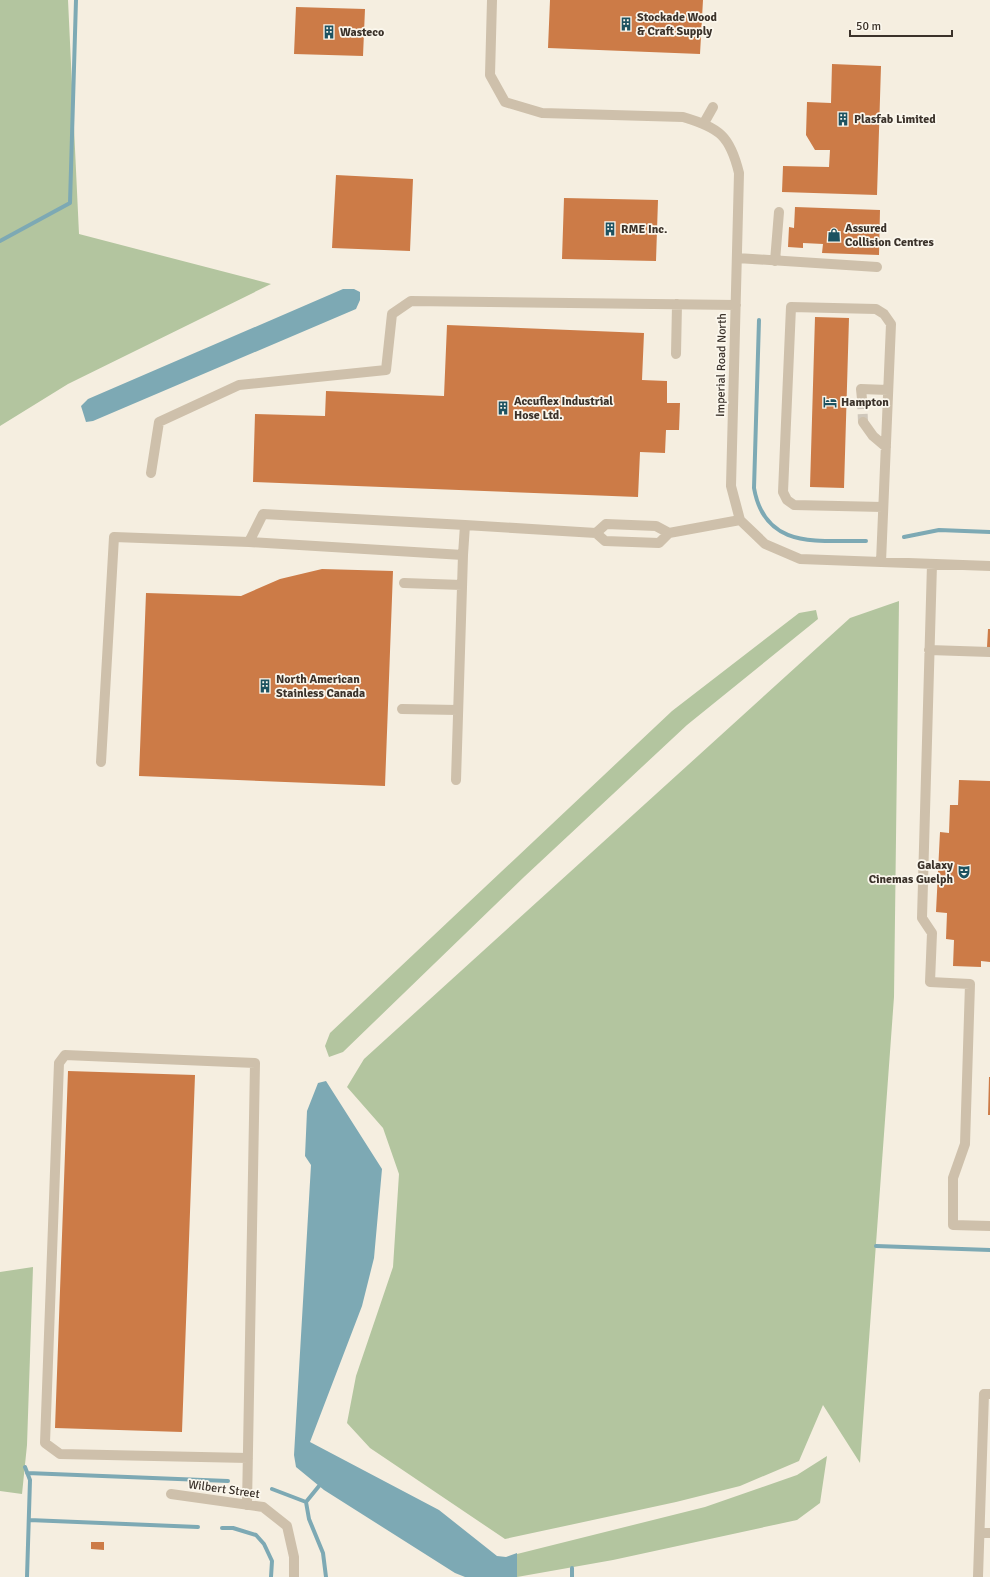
<svg xmlns="http://www.w3.org/2000/svg" width="990" height="1577" font-family="Signika,sans-serif">
	<style>
		.green { fill: #b3c59f }
		.water { fill: #7da9b4 }
		.lines { fill: none; stroke-linecap: round; stroke-linejoin: round }
		.stream { stroke: #7da9b4; stroke-width: 4 }
		.building { fill: #cc7b47 }
		.minor-tunnel { stroke: #d0c8bc; stroke-width: 10; stroke-dasharray: 10 5; stroke-linecap: butt }
		.minor { stroke: #cec0ab; stroke-width: 10 }
		.labels { text-anchor: middle; stroke-width: 3.5; stroke-linejoin: round; paint-order: stroke }
		.poi-label { font-size: 12px; font-weight: bold; fill: #3b322a; stroke: #fbf7ed; text-anchor: start }
		.street-label { font-size: 12px; fill: #3b322a; stroke: #fbf7ed }
	</style>
	<rect width="100%" height="100%" fill="#f5eee0"/>
	<path class="green" d="M0,0H68L79,234L271,284L68,384L0,426Z
		M899,601L894,997L860,1463L823,1405L799,1461L740,1486L676,1502L505,1539L370,1448L347,1423L356,1376L393,1267L399,1174L383,1128L347,1087L364,1059L850,618Z
		M816,610L818,619L687,725L524,877L343,1052L329,1057L325,1046L330,1033L672,711L799,613Z
		M33,1267L27,1445L22,1494L0,1491V1272Z
		M827,1456L820,1503L797,1520L613,1560L517,1577V1554L705,1507L797,1475Z"/>
	<path class="water" d="M343,289H354L360,292V300L356,309L93,421L86,422L81,406L88,399Z
		M326,1081L382,1169L374,1258L362,1306L310,1442L439,1510L497,1556L506,1557L517,1553V1577H465L455,1573L324,1490L296,1467L294,1455L311,1165L305,1156L307,1111L318,1083Z"/>
	<g class="lines">
		<path class="stream" d="M0,241L70,203L76,0
			M759,320L754,488C765,550 817,540 866,541
			M904,537L939,530L990,532
			M876,1246L990,1250
			M25,1467L30,1480L27,1577
			M27,1473L228,1481
			M272,1489L306,1502L309,1519L323,1553L326,1577
			M306,1502L319,1486
			M29,1520L198,1527
			M222,1528H233L256,1535L264,1544L272,1561L271,1577
			M572,1577V1568"/>
	</g>
	<path class="building" d="M550,0H703L700,54L548,48Z
		M296,7L365,9L363,56L294,54Z
		M832,64L881,66L877,195L782,192L783,166L829,167L830,150H815L806,135L807,102L831,103Z
		M336,175L413,179L410,251L332,248Z
		M564,198L658,200L656,261L562,259Z
		M795,207L880,210L879,255L822,253L823,244L803,243V248L788,247L789,227L794,228Z
		M815,317L849,318L844,488L810,487Z
		M447,325L644,333L642,380L667,381V403H680L679,430H666L665,453L640,452L638,497L253,482L255,414L325,416L326,391L444,396Z
		M322,569L393,571L385,786L139,776L146,593L241,596L280,579Z
		M988,629H990V647H987Z
		M959,780L990,781V962L981,961V967L953,966L954,940L946,939L947,913L936,912L940,832L949,833L950,805H958Z
		M68,1071L195,1075L182,1432L55,1428Z
		M989,1077H990V1115H988Z
		M91,1542H104V1550L91,1549Z"/>
	<g class="lines">
		<path class="minor-tunnel" d="M862,399L863,422"/>
		<path class="minor" d="M492,0L490,75L505,102L542,113L683,117C720,128 730,136 739,173L731,486L740,520L765,544L800,559L990,566
			M704,123L713,107
			M737,258L877,267
			M775,261L779,212
			M676,354L677,304
			M862,399L861,389L888,390
			M863,422L873,436L886,447
			M151,473L159,422L239,385L386,370L392,314L411,301L736,305
			M596,533L606,524L656,526L669,533
			M463,555L249,542L263,514L465,525
			M881,562L891,324L884,314L876,309L791,307L783,492L787,500L794,505L883,507
			M932,564L922,918L932,933L930,982L970,984L965,1144L953,1178V1225L990,1226
			M404,583L462,585
			M929,650L990,652
			M402,709L458,710
			M101,762L114,537L249,542
			M456,780L463,555L465,525L596,533L605,541L659,543L669,533L740,520
			M171,1494L263,1507L287,1526L294,1557V1577
			M247,1505L255,1063L65,1055L59,1063L45,1443L60,1454L248,1458
			M980,1533H990
			M978,1577L984,1394H990"/>
	</g>
	<defs>
		<g id="building-bare" transform="scale(1.08)"><path d="M-4-6H4V6H1V3H-1V6H-4ZM-2.5-4.3h1.7v1.8h-1.7ZM.8-4.3h1.7v1.8H.8ZM-2.5-1h1.7V.8h-1.7ZM.8-1h1.7V.8H.8Z" fill="#1d5260" stroke="#fbf7ed" stroke-width="2.5" paint-order="stroke"/></g>
		<g id="shop-bare" transform="scale(1.08)"><path d="M-5-2.5h2.3a2.7 3.5 0 0 1 5.4 0H5L5.5 6h-11ZM-1.5-2.5h3a1.5 2.3 0 0 0-3 0Z" fill="#1d5260" stroke="#fbf7ed" stroke-width="2.5" paint-order="stroke"/></g>
		<g id="hotel-bare" transform="scale(1.08)"><path d="M-6-4.5h1.5V1H6V5H4.5V3h-9V5H-6ZM-4 0a1.8 1.8 0 1 1 3.6 0ZM.5 0V-2.5h3Q6-2.5 6 0Z" fill="#1d5260" stroke="#fbf7ed" stroke-width="2.5" paint-order="stroke"/></g>
		<g id="theatre-bare" transform="scale(1.08)"><path d="M-5-5.5Q0-4 5-5.5V0Q5 5 0 6Q-5 5-5 0ZM-3.3-2.5H-1v1.5H-3.3ZM1-2.5H3.3v1.5H1ZM-2.8 1Q0 5.5 2.8 1Z" fill="#1d5260" stroke="#fbf7ed" stroke-width="2.5" paint-order="stroke"/></g>
	</defs>
	<g fill-rule="evenodd">
		<use href="#building-bare" x="626" y="24"/>
		<use href="#building-bare" x="329" y="32"/>
		<use href="#building-bare" x="843" y="119"/>
		<use href="#building-bare" x="610" y="229"/>
		<use href="#shop-bare" x="834" y="235"/>
		<use href="#hotel-bare" x="830" y="402"/>
		<use href="#building-bare" x="503" y="408"/>
		<use href="#building-bare" x="265" y="686"/>
		<use href="#theatre-bare" x="964" y="872"/>
	</g>
	<g class="labels">
		<g class="poi-label">
			<text x="637" y="21">Stockade Wood<tspan x="637" dy="14">&amp; Craft Supply</tspan></text>
			<text x="340" y="36">Wasteco</text>
			<text x="854" y="123">Plasfab Limited</text>
			<text x="845" y="232">Assured<tspan x="845" dy="14">Collision Centres</tspan></text>
			<text x="621" y="233">RME Inc.</text>
			<text x="514" y="405">Accuflex Industrial<tspan x="514" dy="14">Hose Ltd.</tspan></text>
			<text x="841" y="406">Hampton</text>
			<text x="276" y="683">North American<tspan x="276" dy="14">Stainless Canada</tspan></text>
			<text x="953" y="869" text-anchor="end">Galaxy<tspan x="953" dy="14">Cinemas Guelph</tspan></text>
		</g>
		<g class="street-label">
			<text transform="translate(721 365) rotate(-89)" y="4">Imperial Road North</text>
			<text transform="translate(224 1489) rotate(8)" y="4">Wilbert Street</text>
		</g>
	</g>
	<path d="M850 30v6h102v-6" fill="none" stroke="#3b322a" stroke-width="2"/>
	<text x="856" y="30" font-size="12" fill="#3b322a" stroke="#fbf7ed" stroke-width="3" paint-order="stroke">50 m</text>
</svg>
